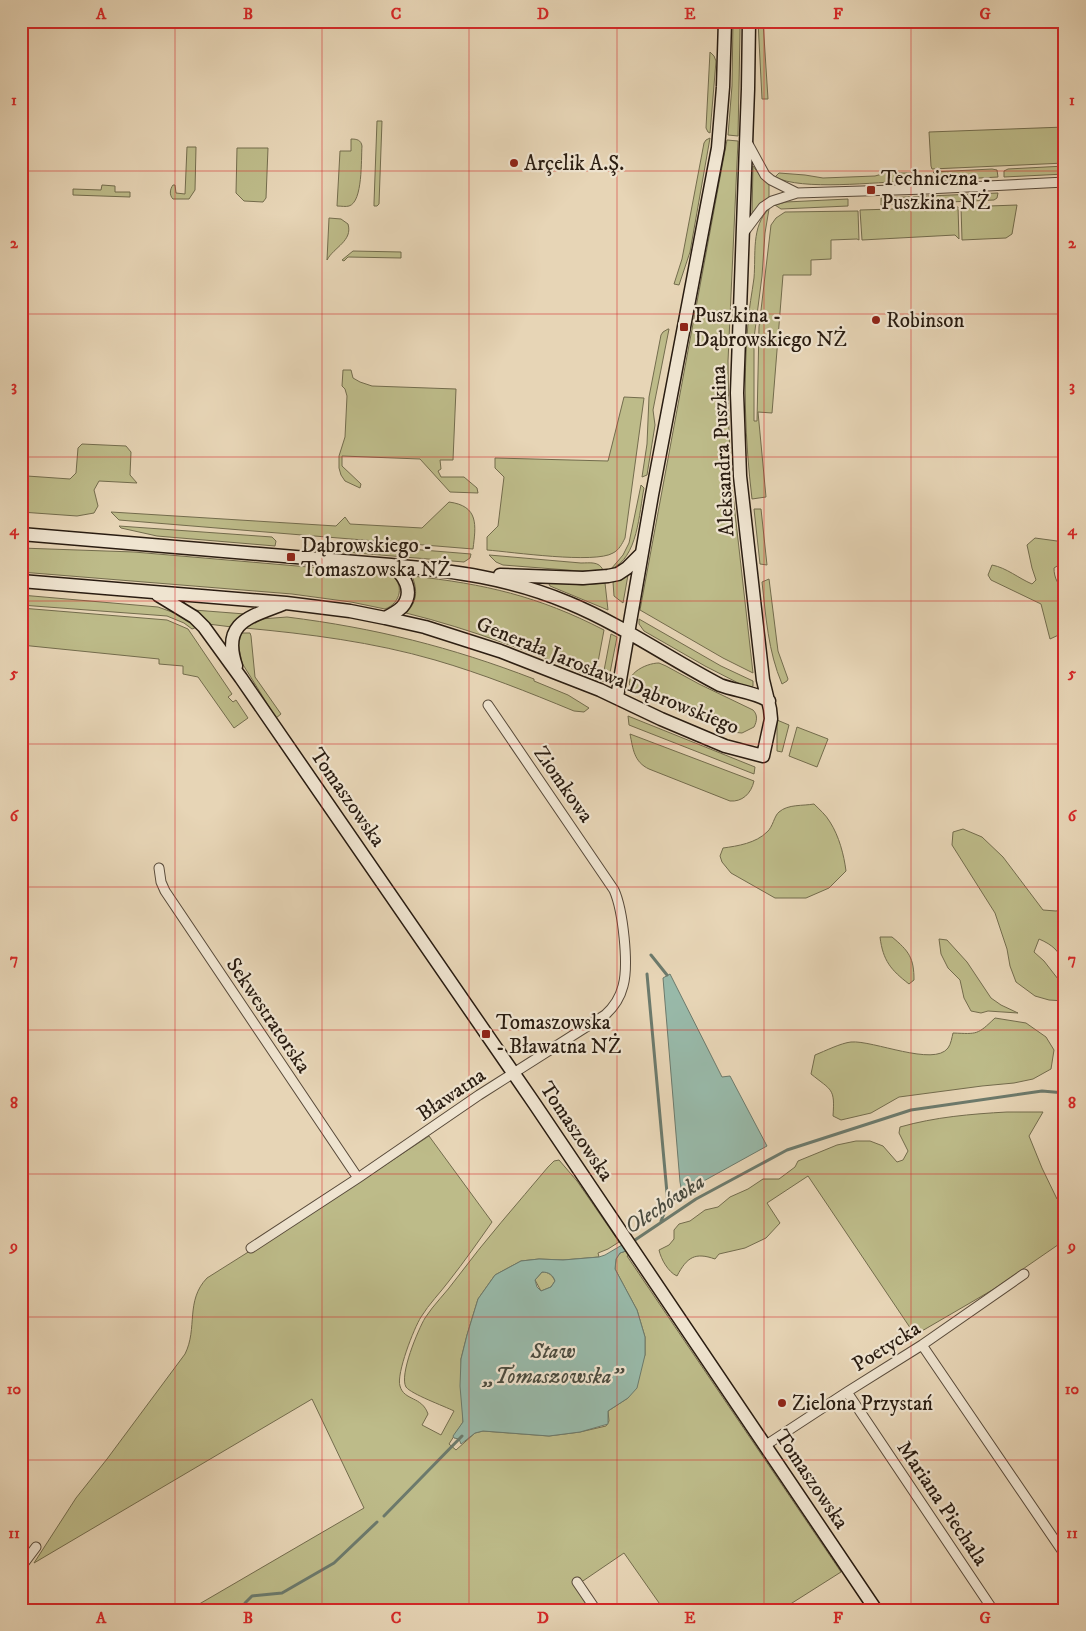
<svg xmlns="http://www.w3.org/2000/svg" width="1086" height="1631" font-family="'IM FELL DW Pica',serif">
	<style>
		.green { fill: #bdbb89; stroke: #736c4d }
		.water { fill: #98b9a9; stroke: #6c7a6c; fill-rule: evenodd }
		.lines { fill: none; stroke-linecap: round; stroke-linejoin: round }
		.stream { stroke: #6c7a6c; stroke-width: 3 }
		.street-casing { stroke: #584a3a; stroke-width: 11 }
		.secondary-casing { stroke: #291c11; stroke-width: 15 }
		.street { stroke: #efe4d0; stroke-width: 9 }
		.secondary { stroke: #efe4d0; stroke-width: 12 }
		.grid { fill: none; stroke: #d62828; stroke-width: 1; stroke-opacity: 0.55 }
		.poi-dot { fill: #8f2418; stroke: #efe4d0; stroke-width: 2 }
		.labels { text-anchor: middle; stroke-width: 4.5; stroke-linejoin: round; paint-order: stroke }
		.poi-label { font-size: 21px; fill: #291c11; stroke: #efe4d0; text-anchor: start }
		.street-label { font-size: 21px; fill: #291c11; stroke: #efe4d0 }
		.water-label { font-size: 22px; font-style: italic; fill: #4a4b3f; stroke: #efe4d0 }
		.neatline { fill: none; stroke: #d62828; stroke-width: 2 }
		.grid-label { font-size: 16px; text-anchor: middle; font-weight: bold; fill: #d62828 }
	</style>
	<rect width="100%" height="100%" fill="#e7d5b6"/>
	<filter id="stains"><feTurbulence type="fractalNoise" baseFrequency=".004" numOctaves="4"/><feColorMatrix values="0 0 0 0 .2 0 0 0 0 .09 0 0 0 0 .02 0 0 0 .5 -.17"/></filter>
	<radialGradient id="worn" r=".72"><stop offset=".6" stop-color="#630" stop-opacity="0"/><stop offset="1" stop-color="#630" stop-opacity=".3"/></radialGradient>
	<path class="green" d="M733,21H740V32L738,136L728,135L732,86Z
		M758,21H763L768,99H762Z
		M710,52L714,56L716,61L710,133L708,132L706,128Z
		M377,121H382L379,204L377,206H374V203Z
		M1065,127V163L932,169L931,166L929,132Z
		M710,138L690,252L679,285L674,284L682,259L704,143L706,140Z
		M351,139C357,139 361,140 362,146C361,159 363,202 349,206C346,207 341,206 337,206L340,151H351Z
		M727,140L738,141L728,361L729,431L731,477L753,673L723,658L640,610Z
		M187,147H196L195,190L189,199H173C169,195 170,189 173,185H175L176,193L185,194Z
		M237,148H268L266,198L263,202L244,201L236,193Z
		M753,166L761,177L769,184V197L759,205L752,215Z
		M1065,166V174L1004,177V171L1008,169Z
		M992,169L997,170L998,177L943,180L937,176L933,172Z
		M779,173L805,175L823,178L875,176L886,173H917L910,181C877,182 801,191 775,177Z
		M102,185L115,186V192H130V197L73,195V189L101,190Z
		M998,193L997,198L994,200L881,205V198Z
		M848,199V206L781,209L775,205L786,202Z
		M1017,205L1012,234L1006,238L962,240L961,207Z
		M958,207L959,239L955,235L862,240L860,210Z
		M769,209L765,233L762,276L754,338V421H757L759,327L771,225L776,218L785,212L858,211L859,240L857,239L831,240V259L811,260V275H783L772,413L758,412L766,497L752,499C745,440 743,382 748,323C749,308 752,293 754,278C756,255 751,226 769,209Z
		M329,218L341,219L348,224C353,241 334,247 327,260Z
		M353,251L401,252V258L348,257L344,261L342,260Z
		M668,329H669L653,410L655,425L647,475L642,477L647,444L649,397L661,335L663,332Z
		M343,370H351L353,378L360,382L372,386L456,389L453,460H440L441,469L438,471L441,477H464L477,488L478,493L450,492L420,459L342,456V466L361,484L360,488L345,481L341,475L339,468V456L345,437L347,396L345,389L342,386Z
		M624,397L644,398L625,538C622,544 619,550 613,553C595,564 512,552 487,550V537L498,526L504,477L495,468V458L608,461Z
		M82,444L126,446L131,452L130,475L137,483L99,481L94,490L98,506L94,513L77,516L21,512V448L27,476L70,479L76,473L78,448Z
		M641,485L644,488C639,513 638,558 611,569L623,555L629,543Z
		M449,502C479,506 476,525 473,549L119,520L111,512L336,526L345,517L350,524L422,528Z
		M754,509H761L767,565L760,564Z
		M119,526L272,537L276,541L275,546L157,536L121,528Z
		M1065,537V561L1054,568C1054,578 1058,585 1065,591V632L1050,639L1041,604L991,580L988,575L992,565C1007,568 1018,578 1032,584L1036,580L1032,568L1027,545L1035,538L1057,541Z
		M337,543L471,554L470,558L464,562L333,551Z
		M21,548L134,552L390,574C405,584 401,603 385,609L351,602L292,594L21,572Z
		M489,555L581,563C590,563 599,561 603,570L580,571L503,565L496,562Z
		M628,575L623,603L614,596L613,582Z
		M412,576C485,584 538,596 604,630L595,678C533,653 471,629 406,613C417,602 418,591 412,576Z
		M769,579L778,651L788,679L787,681L782,684C768,651 766,617 762,582Z
		M550,582L582,585L605,583L608,610L550,586L549,584Z
		M21,595L158,607L183,616L197,627L192,629L184,623L167,616L21,605Z
		M21,608L167,620L188,629L232,694L228,697L233,702L236,700L248,718L234,728L198,677L183,674V666L159,664V659L21,645Z
		M194,610L245,614L232,627L208,624Z
		M287,617C375,628 451,647 534,679V681L568,695L589,708L584,712L574,711C528,692 483,674 435,660C373,642 309,634 245,628L261,619Z
		M639,619L721,666L753,681V686L748,688L705,666L644,631L639,624Z
		M241,633H250L251,636L255,677L281,714L276,718L242,663L238,643Z
		M611,634L617,637L608,683L602,681Z
		M659,663L666,666L699,684L753,710C758,715 757,721 754,727L742,733L731,732L633,692C620,676 645,663 659,663Z
		M628,716L755,767L754,774L629,725Z
		M777,720L789,725L782,752L777,751Z
		M797,727L828,739L817,767L789,756Z
		M630,734L754,781C751,794 742,802 730,801L649,769C634,762 633,749 630,734Z
		M814,804C819,809 826,815 830,822C839,836 844,855 846,871L829,888L806,898H775L731,873L722,862L720,856L723,848C738,846 756,843 767,832C773,827 774,816 779,812C788,804 803,806 814,804Z
		M963,829L982,837L1003,857L1043,910L1056,911L1065,909V965C1059,951 1053,945 1039,939L1034,952L1044,961L1065,988V1001L1049,1000L1035,996L1016,982L1010,966L1007,949L995,913L952,845L953,832Z
		M880,937H892C909,951 914,958 914,980L909,984C891,970 883,961 880,937Z
		M939,939L947,940L967,962L991,998L1001,1005L1018,1013L988,1011L981,1013L971,1011L964,998L960,980L948,968L941,954Z
		M995,1018L1026,1023L1046,1037L1054,1050L1051,1069L1033,1079L1014,1083L982,1086L899,1097L871,1113L841,1120L833,1116C835,1088 832,1091 811,1074L815,1055C825,1051 841,1043 851,1042C873,1040 934,1067 948,1048C951,1044 952,1037 953,1033C978,1034 977,1035 995,1018Z
		M1007,1112H1043L1029,1136L1042,1168L1057,1199L1065,1196V1240L994,1289L915,1335L808,1176L767,1203L780,1223L766,1238L745,1248L719,1254L715,1259C695,1252 687,1257 677,1276C668,1272 661,1259 659,1250L669,1245L674,1239V1230L679,1224L690,1221L705,1210L718,1207L730,1197L748,1189L763,1179H779L795,1167L798,1161L837,1145L856,1141H870L883,1146L897,1162L903,1160L908,1151L899,1133L900,1127C935,1117 971,1114 1007,1112Z
		M429,1136L492,1222C478,1242 464,1262 449,1281C440,1293 429,1304 421,1317C414,1328 396,1374 400,1386C404,1401 422,1396 428,1414L422,1425L441,1435L454,1411C444,1406 411,1394 406,1387C399,1375 418,1330 425,1318C434,1304 446,1293 456,1279C485,1240 517,1204 548,1167L554,1161L559,1160L577,1181L619,1242L608,1249L598,1253L599,1257L563,1260L539,1259L521,1261L495,1275L478,1299L467,1335L461,1359L463,1422L449,1444L456,1450L475,1433L483,1431L549,1436L580,1432L606,1426L609,1421L608,1411L628,1398L645,1355V1337L637,1310L615,1269L616,1259L620,1253L626,1251L629,1255L627,1256L841,1572L781,1610H664L624,1553L577,1585L593,1610H189L364,1508L312,1399L34,1563L76,1498L107,1459L185,1354C198,1328 185,1301 207,1278L358,1183Z
		M542,1272C549,1272 552,1275 555,1281L551,1287L541,1291L535,1280Z"/>
	<path class="water" d="M670,974L722,1077L730,1076L767,1146L682,1193L680,1182L663,978Z
		M622,1245L626,1251L620,1253L616,1259L615,1269L637,1310L645,1337V1355L637,1388L628,1398L608,1411V1424L580,1432L549,1436L483,1431L475,1433L461,1444L459,1439L454,1438L453,1436L463,1422L460,1386L461,1359L467,1335L478,1299L495,1275L521,1261L539,1259L563,1260L599,1257L605,1255ZM542,1272C549,1272 553,1275 555,1281L551,1287L541,1291L537,1287L535,1280Z"/>
	<g class="lines">
		<path class="stream" d="M651,955L667,975
			M647,974L668,1204L661,1221
			M632,1242L696,1199L787,1150L911,1110L1042,1091L1065,1093
			M384,1516L462,1436
			M245,1610V1603L252,1596L282,1593L334,1563L377,1522"/>
		<g class="street-casing">
			<path id="street" d="M747,142L765,175L771,180L797,193
				M742,235L763,207L772,201L797,193L927,189L1065,182
				M159,868L161,882L165,891L358,1178
				M251,1248L358,1178L479,1095L605,1015C614,1007 620,998 623,986C629,965 623,910 614,890L488,705
				M922,1345L1065,1555
				M847,1392L993,1610
				M766,1445L847,1392L922,1345L1024,1274
				M21,1567L36,1547
				M577,1582L596,1610"/>
		</g>
		<g class="secondary-casing">
			<path id="secondary" d="M21,534L391,565C454,571 510,578 569,603C622,625 670,659 720,685C736,691 755,692 769,701
				M500,575L583,578L608,576L618,574L627,568L642,553
				M21,581L286,603L350,611L385,618L425,627L500,651L600,690L661,719L725,746L763,756L771,719L770,709L763,680L740,476L737,393L748,89L749,21
				M158,595L194,617L204,627L241,678L534,1103L876,1610
				M385,618C391,615 397,612 402,607C415,592 404,574 391,565
				M236,666C221,622 250,617 283,604
				M617,697L652,495L718,148L723,87L725,21"/>
		</g>
		<use href="#street" class="street"/>
		<use href="#secondary" class="secondary"/>
	</g>
	<path class="grid" d="M175,21V1610M322,21V1610M469,21V1610M617,21V1610M764,21V1610M911,21V1610M21,171H1065M21,314H1065M21,457H1065M21,601H1065M21,744H1065M21,887H1065M21,1030H1065M21,1174H1065M21,1317H1065M21,1460H1065"/>
	<g class="poi-dot">
		<circle cx="514" cy="163" r="5"/>
		<rect x="866" y="185" width="10" height="10" rx="2.5"/>
		<circle cx="876" cy="320" r="5"/>
		<rect x="679" y="322" width="10" height="10" rx="2.5"/>
		<rect x="286" y="552" width="10" height="10" rx="2.5"/>
		<rect x="481" y="1029" width="10" height="10" rx="2.5"/>
		<circle cx="782" cy="1403" r="5"/>
	</g>
	<g class="labels">
		<g class="poi-label">
			<text x="524" y="170">Arçelik A.Ş.</text>
			<text x="881" y="185">Techniczna -<tspan x="881" dy="24">Puszkina NŻ</tspan></text>
			<text x="694" y="322">Puszkina -<tspan x="694" dy="24">Dąbrowskiego NŻ</tspan></text>
			<text x="886" y="327">Robinson</text>
			<text x="301" y="552">Dąbrowskiego -<tspan x="301" dy="24">Tomaszowska NŻ</tspan></text>
			<text x="496" y="1029">Tomaszowska<tspan x="496" dy="24">- Bławatna NŻ</tspan></text>
			<text x="792" y="1410">Zielona Przystań</text>
		</g>
		<g class="street-label">
			<text transform="translate(722 451) rotate(-93)" y="7">Aleksandra Puszkina</text>
			<text transform="translate(608 675) rotate(22)" y="7">Generała Jarosława Dąbrowskiego</text>
			<text transform="translate(564 784) rotate(55)" y="7">Ziomkowa</text>
			<text transform="translate(348 797) rotate(55)" y="7">Tomaszowska</text>
			<text transform="translate(269 1015) rotate(56)" y="7">Sekwestratorska</text>
			<text transform="translate(451 1094) rotate(-34)" y="7">Bławatna</text>
			<text transform="translate(577 1131) rotate(56)" y="7">Tomaszowska</text>
			<text transform="translate(886 1346) rotate(-32)" y="7">Poetycka</text>
			<text transform="translate(812 1479) rotate(56)" y="7">Tomaszowska</text>
			<text transform="translate(943 1503) rotate(56)" y="7">Mariana Piechala</text>
		</g>
		<g class="water-label">
			<text transform="translate(664 1203) rotate(-33)" y="8">Olechówka</text>
			<text x="553" y="1358">Staw<tspan x="553" dy="25">„Tomaszowska”</tspan></text>
		</g>
	</g>
	<rect width="1086" height="1631" fill="none" stroke="#e7d5b6" stroke-width="55"/>
	<rect x="28" y="28" width="1030" height="1576" class="neatline"/>
	<g class="grid-label">
		<text x="101" y="19">A</text>
		<text x="248" y="19">B</text>
		<text x="396" y="19">C</text>
		<text x="543" y="19">D</text>
		<text x="690" y="19">E</text>
		<text x="838" y="19">F</text>
		<text x="985" y="19">G</text>
		<text x="14" y="105">1</text>
		<text x="1072" y="105">1</text>
		<text x="14" y="248">2</text>
		<text x="1072" y="248">2</text>
		<text x="14" y="391">3</text>
		<text x="1072" y="391">3</text>
		<text x="14" y="535">4</text>
		<text x="1072" y="535">4</text>
		<text x="14" y="678">5</text>
		<text x="1072" y="678">5</text>
		<text x="14" y="821">6</text>
		<text x="1072" y="821">6</text>
		<text x="14" y="964">7</text>
		<text x="1072" y="964">7</text>
		<text x="14" y="1108">8</text>
		<text x="1072" y="1108">8</text>
		<text x="14" y="1251">9</text>
		<text x="1072" y="1251">9</text>
		<text x="14" y="1394">10</text>
		<text x="1072" y="1394">10</text>
		<text x="14" y="1538">11</text>
		<text x="1072" y="1538">11</text>
		<text x="101" y="1623">A</text>
		<text x="248" y="1623">B</text>
		<text x="396" y="1623">C</text>
		<text x="543" y="1623">D</text>
		<text x="690" y="1623">E</text>
		<text x="838" y="1623">F</text>
		<text x="985" y="1623">G</text>
	</g>
	<rect width="100%" height="100%" filter="url(#stains)"/>
	<rect width="100%" height="100%" fill="url(#worn)"/>
</svg>
